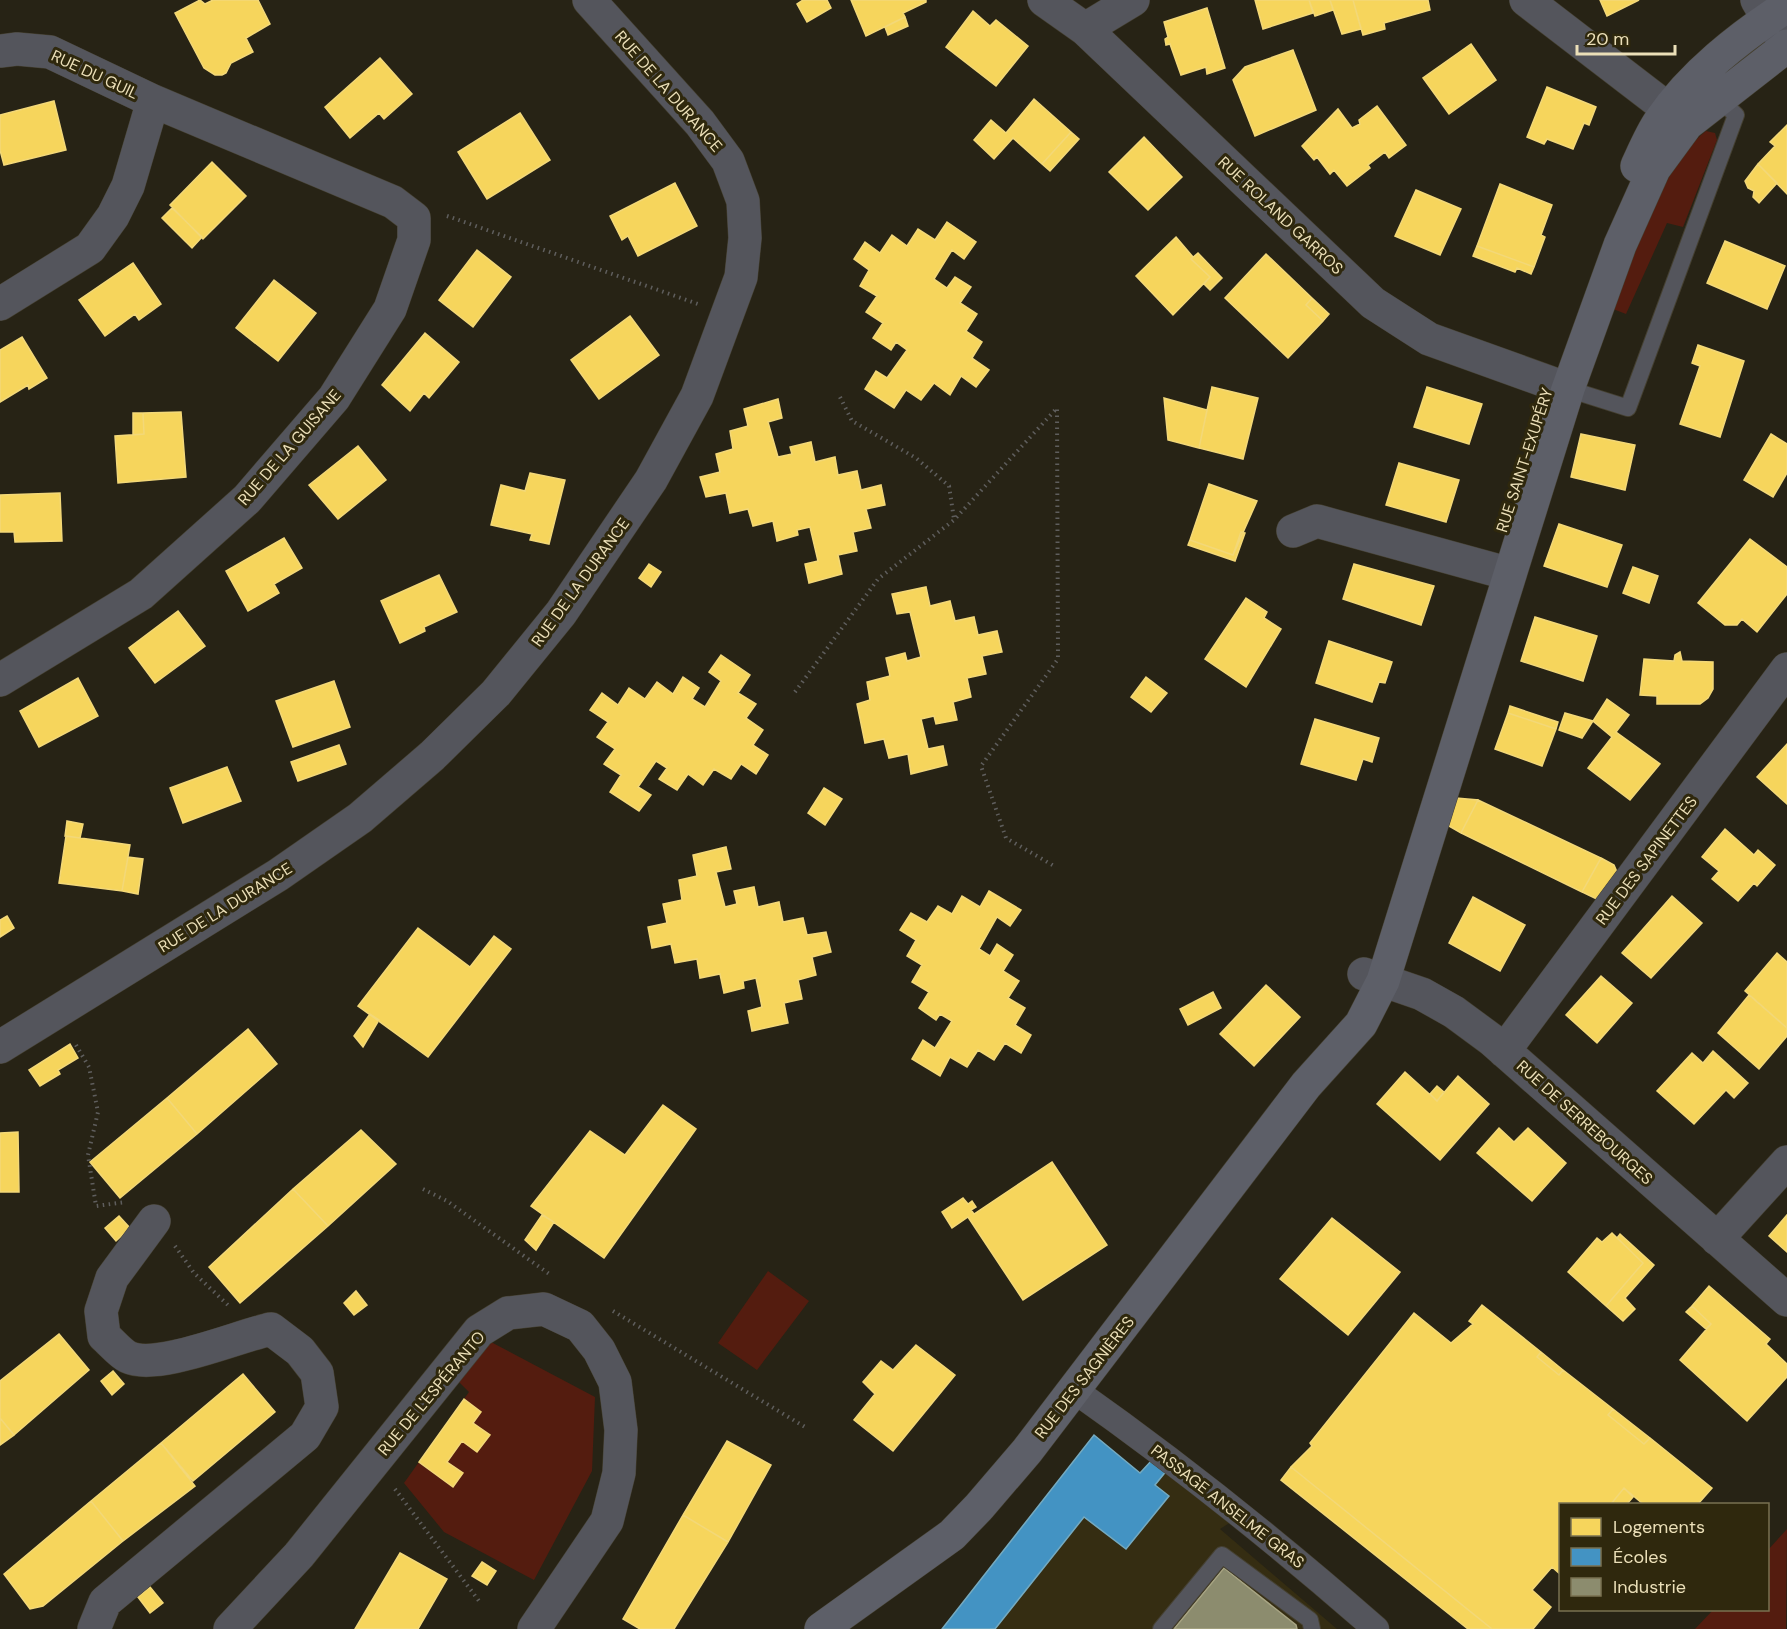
<svg xmlns="http://www.w3.org/2000/svg" width="1787" height="1629" font-family="'DM Sans',sans-serif">
	<style>
		.built { fill: #352d12 }
		.green { fill: #541c0f }
		.homes { fill: #f6d55c; stroke: #f3d878; stroke-width: 1.5 }
		.schools { fill: #4393c3; stroke: #75aac0; stroke-width: 1.5 }
		.industry { fill: #8c8c6e; stroke: #a8a584; stroke-width: 1.5 }
		.lines { fill: none; stroke-linecap: round; stroke-linejoin: round }
		.service-casing { stroke: #454031; stroke-width: 18 }
		.pedestrian-casing { stroke: #454031; stroke-width: 27 }
		.minor-casing { stroke: #454031; stroke-width: 34 }
		.secondary-casing { stroke: #454031; stroke-width: 34 }
		.path { stroke: #5f5e5d; stroke-width: 4; stroke-dasharray: 1.5 4.5; stroke-linecap: butt }
		.service { stroke: #54555c; stroke-width: 16 }
		.pedestrian { stroke: #54555c; stroke-width: 26 }
		.minor { stroke: #54555c; stroke-width: 33 }
		.secondary { stroke: #5d5f68; stroke-width: 33 }
		.labels { text-anchor: middle; stroke-width: 6; stroke-linejoin: round; paint-order: stroke }
		.street-label { font-size: 16px; fill: #ebdfb8; stroke: #2f280d }
	</style>
	<rect width="100%" height="100%" fill="#272315"/>
	<path class="built" d="M1094,1435L1140,1473L1153,1459L1234,1520L1220,1529L1337,1629H942Z"/>
	<path class="green" d="M1706,131L1715,133L1717,140L1683,227L1667,223L1626,314L1613,309C1634,257 1662,165 1706,131Z
		M768,1271L809,1301L757,1370L718,1343Z
		M489,1341L595,1397L592,1471L534,1580L444,1532L404,1483L469,1392L458,1381Z
		M1787,1529L1786,1629H1695L1713,1610H1768V1550Z"/>
	<path class="homes" d="M200,0L205,4L213,0H258L270,24L246,38L253,52L231,63L226,73L222,75H215L204,68L175,13Z
		M803,0H827L831,8L807,22L797,4Z
		M851,0H926V2L903,13L905,17L866,36Z
		M1255,0H1309L1313,13L1263,29Z
		M1309,0H1330L1333,10L1315,16Z
		M1330,0H1353L1361,29L1342,34Z
		M1353,0H1428L1430,10L1384,23L1385,29L1363,35Z
		M1600,0H1639L1607,16Z
		M1207,8L1225,68L1207,74L1206,67L1181,75L1170,44L1166,45L1165,39L1168,37L1164,22Z
		M973,11L990,26L996,20L1028,46L996,86L946,47Z
		M905,17L908,26L888,35L885,27Z
		M1471,44L1496,80L1449,114L1423,78Z
		M1293,50L1316,110L1255,136L1233,80L1245,67Z
		M380,58L412,94L384,119L379,113L350,138L325,107Z
		M1547,87L1596,107L1589,125L1584,123L1573,149L1547,139L1544,144L1527,137Z
		M1034,99L1071,132L1042,164L1013,138L994,159L974,140L991,120L1006,133Z
		M54,101L66,150L4,165L0,150V115Z
		M1377,106L1406,145L1389,158L1385,152L1368,165L1370,168L1347,186L1334,170L1330,174L1317,157L1314,160L1302,146L1338,109L1352,128L1360,124L1359,120Z
		M520,113L550,160L487,199L458,152Z
		M1787,125V194L1758,164L1775,146L1770,142Z
		M1071,132L1079,139L1050,171L1042,164Z
		M1144,137L1182,177L1148,210L1109,172Z
		M212,162L246,196L203,239L170,205Z
		M1758,164L1777,183L1759,203L1753,197L1754,191L1748,188L1745,181Z
		M675,183L697,226L638,256L628,236L622,240L610,216Z
		M1500,184L1552,205L1541,235L1545,237L1534,267L1477,246Z
		M1416,190L1461,209L1440,255L1395,236Z
		M172,208L202,237L192,248L162,218Z
		M947,222L976,242L964,259L952,250L934,279L947,288L955,277L971,287L960,303L977,314L966,331L982,342L972,358L989,370L976,387L961,376L950,395L934,383L921,400L906,390L894,408L865,389L876,371L887,378L907,350L896,342L891,350L873,338L883,323L866,312L877,296L860,286L869,270L854,259L865,242L880,253L892,235L907,246L918,229L935,240Z
		M1176,237L1193,257L1191,259L1210,277L1173,315L1136,276Z
		M1725,241L1785,266L1767,309L1707,283Z
		M1477,246L1534,267L1531,274L1517,268L1515,272L1473,256Z
		M477,250L511,277L473,327L439,300Z
		M1198,253L1222,278L1210,290L1204,284L1210,277L1191,259Z
		M1266,254L1312,298L1306,305L1323,321L1288,358L1225,298Z
		M133,263L161,304L139,320L135,314L105,336L79,300Z
		M274,280L316,313L278,361L236,328Z
		M1312,298L1329,314L1323,321L1306,305Z
		M630,316L659,355L599,399L571,360Z
		M425,333L459,362L429,398L424,393L410,411L382,385Z
		M22,337L47,378L29,389L28,385L0,402V350Z
		M1698,345L1744,361L1720,437L1680,424L1700,366L1692,363Z
		M1212,387L1258,398L1243,459L1199,448Z
		M1427,387L1482,404L1469,444L1414,427Z
		M1164,398L1207,410L1199,448L1168,440Z
		M778,399L782,418L768,422L778,457L792,454L790,447L811,442L815,462L835,457L838,475L857,471L861,490L881,485L885,505L866,509L871,528L853,532L857,551L838,555L842,574L809,583L805,564L818,561L810,527L797,530L798,535L777,541L773,521L753,526L748,509L730,513L726,493L706,497L700,477L720,472L716,454L733,449L730,431L748,426L744,409Z
		M181,412L186,477L118,483L115,436L144,434L143,413Z
		M133,413H143L144,434L133,435Z
		M1581,434L1635,445L1625,490L1571,477Z
		M1771,434L1787,444V473L1773,497L1744,480Z
		M358,446L386,480L338,519L309,485Z
		M1399,463L1459,480L1446,522L1386,505Z
		M530,473L565,480L549,544L530,540L532,534L491,525L501,485L525,491Z
		M1209,484L1257,501L1233,555L1190,540Z
		M60,493L62,541L15,542L14,532H0V495Z
		M1559,524L1622,545L1607,587L1544,566Z
		M1241,532L1245,533L1235,561L1188,545L1190,540L1233,555Z
		M284,538L302,568L274,584L279,593L248,611L226,571Z
		M1750,539L1787,567V594L1757,632L1742,619L1737,625H1725L1698,603Z
		M649,564L661,572L651,587L639,578Z
		M1354,564L1434,586L1421,625L1343,599Z
		M1633,567L1658,576L1649,603L1623,593Z
		M439,575L457,612L424,627L425,631L400,643L381,601Z
		M926,587L930,606L950,601L955,621L974,617L978,635L997,631L1002,652L982,656L986,674L967,678L971,697L953,702L957,720L936,724L934,716L921,719L928,749L943,746L947,765L911,774L908,754L889,758L884,739L865,743L857,704L870,700L867,682L890,676L886,658L905,653L907,661L921,657L910,612L897,614L892,594Z
		M1246,598L1267,612L1264,618L1281,629L1246,687L1205,659Z
		M178,611L205,646L155,683L129,648Z
		M1535,617L1597,636L1583,681L1521,661Z
		M1329,641L1392,662L1385,683L1379,682L1372,702L1316,683Z
		M1680,652L1682,661L1713,662V689L1708,698L1700,704H1657V696L1640,695L1644,659L1674,661L1675,655Z
		M721,655L750,675L738,693L756,704L746,718L763,730L753,745L768,755L756,774L741,764L731,779L714,769L703,785L688,774L677,790L659,779L667,768L656,761L638,787L651,795L639,811L610,792L621,775L604,764L615,749L597,737L608,722L590,710L602,693L618,705L629,688L645,699L657,682L673,694L683,677L699,688L692,699L705,707L721,681L709,672Z
		M1146,677L1167,693L1151,712L1131,697Z
		M78,678L98,716L39,747L20,711Z
		M334,681L350,727L293,747L276,701Z
		M1607,699L1629,715L1616,732L1660,764L1630,800L1588,768L1612,737L1593,721Z
		M1510,706L1558,722L1556,729L1508,713Z
		M1508,713L1556,729L1542,766L1495,749Z
		M1565,713L1593,721L1582,738L1559,730Z
		M1315,719L1379,738L1372,762L1363,759L1356,780L1301,764Z
		M1787,744V804L1757,777Z
		M339,745L346,764L298,781L291,762Z
		M227,767L241,801L183,823L170,788Z
		M824,788L842,799L825,825L808,813Z
		M1456,798L1478,800L1461,833L1447,825Z
		M1478,800L1601,858L1582,892L1461,833Z
		M67,821L83,824L80,838L65,836Z
		M1725,829L1754,855L1758,850L1775,865L1757,886L1754,883L1738,901L1712,879L1719,871L1702,857Z
		M66,836L130,845L122,891L59,883Z
		M726,847L731,869L716,872L725,907L737,904L734,891L754,887L758,907L779,902L783,922L803,918L807,935L826,932L831,952L812,957L816,975L798,980L802,999L784,1003L788,1023L752,1031L748,1011L762,1007L756,978L743,981L744,988L724,993L720,974L700,978L697,959L675,963L671,944L652,948L648,927L667,923L663,904L682,900L679,880L697,876L693,855Z
		M128,857L143,859L138,894L122,891Z
		M1601,858L1614,865L1619,877L1601,901L1582,892Z
		M989,891L1021,910L1010,926L997,917L979,949L990,956L997,944L1013,955L1003,971L1019,981L1008,998L1025,1008L1015,1025L1031,1035L1021,1053L1005,1043L994,1060L978,1050L967,1067L950,1057L940,1076L912,1059L923,1040L935,1048L952,1021L940,1014L936,1020L919,1008L929,992L912,982L922,965L907,956L916,940L900,930L911,913L927,922L938,906L952,914L962,896L980,907Z
		M1672,896L1702,923L1651,978L1622,953Z
		M1473,897L1525,925L1500,971L1449,943Z
		M7,916L14,928L0,937V920Z
		M418,928L470,967L494,936L511,949L428,1057L358,1006Z
		M1777,953L1787,962V1028L1745,991Z
		M1601,976L1632,1003L1597,1043L1566,1015Z
		M1266,985L1300,1017L1254,1066L1220,1034Z
		M1213,992L1221,1008L1188,1025L1180,1009Z
		M1749,995L1787,1028V1036L1759,1069L1718,1033Z
		M370,1014L379,1020L363,1047L354,1036Z
		M248,1029L277,1064L197,1134L167,1098Z
		M70,1044L78,1058L58,1070L60,1074L40,1086L29,1070Z
		M1713,1051L1748,1083L1734,1098L1726,1090L1694,1124L1657,1091L1692,1053L1703,1063Z
		M1405,1072L1437,1101L1458,1076L1489,1104L1440,1160L1377,1104Z
		M1437,1086L1444,1092L1437,1101L1430,1094Z
		M167,1098L197,1134L120,1198L90,1162Z
		M663,1105L696,1129L604,1258L531,1206L590,1131L625,1155Z
		M1499,1128L1514,1142L1528,1128L1566,1163L1532,1201L1477,1153Z
		M361,1130L396,1164L328,1226L293,1189Z
		M18,1132L19,1192H0V1133Z
		M1052,1162L1107,1245L1023,1300L968,1217L952,1228L942,1212L963,1198L968,1204L972,1201L976,1207L971,1210L974,1214Z
		M293,1189L328,1226L240,1303L209,1267Z
		M542,1215L554,1222L536,1250L525,1240Z
		M1787,1215V1252L1769,1236Z
		M119,1216L130,1228L116,1241L105,1228Z
		M1332,1218L1400,1272L1348,1335L1280,1279Z
		M1612,1233L1643,1263L1606,1306L1568,1272L1597,1238L1602,1242Z
		M1620,1234L1654,1265L1625,1298L1635,1309L1623,1321L1606,1306L1643,1263L1617,1238Z
		M1709,1286L1770,1339L1766,1344L1787,1364V1377L1747,1421L1680,1360L1711,1324L1692,1306Z
		M356,1291L367,1305L354,1315L344,1303Z
		M1482,1305L1541,1352L1537,1357L1559,1375L1563,1370L1613,1409L1608,1415L1644,1444L1650,1438L1712,1488L1698,1504H1643L1624,1488L1611,1504H1560V1574L1552,1567L1532,1590L1551,1607L1533,1629H1492L1291,1467L1312,1446L1310,1443L1414,1313L1451,1343L1473,1324L1469,1321Z
		M1692,1306L1711,1324L1706,1329L1686,1312Z
		M59,1334L89,1370L14,1435L0,1418V1381Z
		M916,1345L955,1375L893,1451L854,1420L875,1394L863,1382L881,1361L893,1370Z
		M1541,1352L1563,1370L1559,1375L1537,1357Z
		M113,1371L124,1384L112,1395L101,1381Z
		M243,1374L275,1412L193,1481L161,1443Z
		M464,1399L481,1412L473,1423L490,1435L477,1452L462,1441L447,1462L463,1473L453,1487L419,1462Z
		M1613,1409L1650,1438L1644,1444L1608,1415Z
		M0,1418L14,1435L0,1445Z
		M727,1441L771,1465L728,1542L683,1515Z
		M161,1443L195,1486L123,1541L91,1501Z
		M1291,1467L1492,1629H1468L1281,1480Z
		M1624,1488L1633,1497L1627,1504H1611Z
		M91,1501L123,1541L43,1606L30,1609L4,1574Z
		M683,1515L728,1542L674,1629H640L623,1619Z
		M400,1553L447,1579L418,1629H355Z
		M482,1562L496,1571L487,1585L472,1576Z
		M150,1587L163,1603L150,1613L138,1597Z"/>
	<path class="schools" d="M1094,1435L1140,1473L1153,1459L1167,1470L1155,1485L1169,1496L1126,1549L1084,1517L995,1629H942Z"/>
	<path class="industry" d="M1224,1568L1296,1625L1297,1629H1174Z"/>
	<g class="lines">
		<g class="service-casing">
			<path id="service" d="M1568,389L1628,408L1736,115L1719,99
				M1161,1629L1222,1555L1310,1620L1312,1629"/>
		</g>
		<g class="pedestrian-casing">
			<path id="pedestrian" d="M1074,1390C1179,1464 1279,1544 1376,1629"/>
		</g>
		<g class="minor-casing">
			<path id="minor" d="M1044,0L1085,29L1373,303L1429,339L1568,389
				M1526,0L1668,109L1697,110
				M1757,0L1768,19L1786,41
				M1085,29L1133,0
				M0,51L17,49L50,52L153,101L393,202L414,218V240L390,309L334,398L247,499L141,594L0,680
				M0,304L90,248L113,216L128,186L153,101
				M1293,531L1317,521L1510,574
				M1364,974L1422,994L1454,1012L1492,1040L1787,1300
				M0,1047L278,875L360,818L432,756L496,693L561,613L651,480L697,396L741,277L745,238L743,201L728,161L700,123L589,0
				M1504,1051L1787,669
				M1717,1239L1787,1162
				M94,1629L105,1602L305,1436L322,1407L317,1373L300,1351L271,1329C238,1336 157,1371 128,1357C120,1353 111,1342 104,1336L101,1311L112,1278L154,1221
				M230,1629L299,1555L479,1331L508,1313L544,1309L580,1326L599,1350L615,1382L621,1430L619,1473L607,1521L534,1629"/>
		</g>
		<g class="secondary-casing">
			<path id="secondary" d="M1637,166C1644,151 1651,134 1660,121C1692,74 1740,37 1787,6
				M821,1629L952,1535L979,1507L1027,1451L1306,1085L1361,1024L1383,981L1568,389L1620,245L1654,169L1687,124L1787,46"/>
		</g>
		<path class="path" d="M447,216L698,304
			M840,397L852,421L916,458L949,486L954,519
			M795,692L878,579L954,520L1057,408L1058,659L981,766L1006,838L1054,866
			M76,1045L89,1067L98,1112L88,1155L96,1206L126,1202
			M423,1189L447,1201L552,1276
			M175,1246L194,1273L230,1307
			M613,1311L805,1427
			M395,1489L479,1601"/>
		<use href="#service" class="service"/>
		<use href="#pedestrian" class="pedestrian"/>
		<use href="#minor" class="minor"/>
		<use href="#secondary" class="secondary"/>
	</g>
	<g class="labels">
		<g class="street-label">
			<text transform="translate(95 74) rotate(25)" y="6">RUE DU GUIL</text>
			<text transform="translate(669 91) rotate(49)" y="6">RUE DE LA DURANCE</text>
			<text transform="translate(1281 215) rotate(43)" y="6">RUE ROLAND GARROS</text>
			<text transform="translate(289 447) rotate(-49)" y="6">RUE DE LA GUISANE</text>
			<text transform="translate(1524 460) rotate(-72)" y="6">RUE SAINT-EXUPÉRY</text>
			<text transform="translate(580 582) rotate(-54)" y="6">RUE DE LA DURANCE</text>
			<text transform="translate(1646 860) rotate(-53)" y="6">RUE DES SAPINETTES</text>
			<text transform="translate(225 907) rotate(-32)" y="6">RUE DE LA DURANCE</text>
			<text transform="translate(1585 1122) rotate(42)" y="6">RUE DE SERREBOURGES</text>
			<text transform="translate(1084 1377) rotate(-52)" y="6">RUE DES SAGNIÈRES</text>
			<text transform="translate(431 1393) rotate(-50)" y="6">RUE DE L'ESPÉRANTO</text>
			<text transform="translate(1228 1506) rotate(38)" y="6">PASSAGE ANSELME GRAS</text>
		</g>
	</g>
	<rect x="1559" y="1503" width="210" height="108" fill="#2f280d" stroke="#7a7151" stroke-width="1.5"/>
	<rect x="1571" y="1518" width="30" height="18" fill="#f6d55c" stroke="#7a7151" stroke-width="1.5"/>
	<text x="1613" y="1533" font-size="18" fill="#ebdfb8">Logements</text>
	<rect x="1571" y="1548" width="30" height="18" fill="#4393c3" stroke="#7a7151" stroke-width="1.5"/>
	<text x="1613" y="1563" font-size="18" fill="#ebdfb8">Écoles</text>
	<rect x="1571" y="1578" width="30" height="18" fill="#8c8c6e" stroke="#7a7151" stroke-width="1.5"/>
	<text x="1613" y="1593" font-size="18" fill="#ebdfb8">Industrie</text>
	<path d="M1577 45v9h98v-9" fill="none" stroke="#ebdfb8" stroke-width="3"/>
	<text x="1586" y="45" font-size="18" fill="#ebdfb8" stroke="#2f280d" stroke-width="4.5" paint-order="stroke">20 m</text>
</svg>
